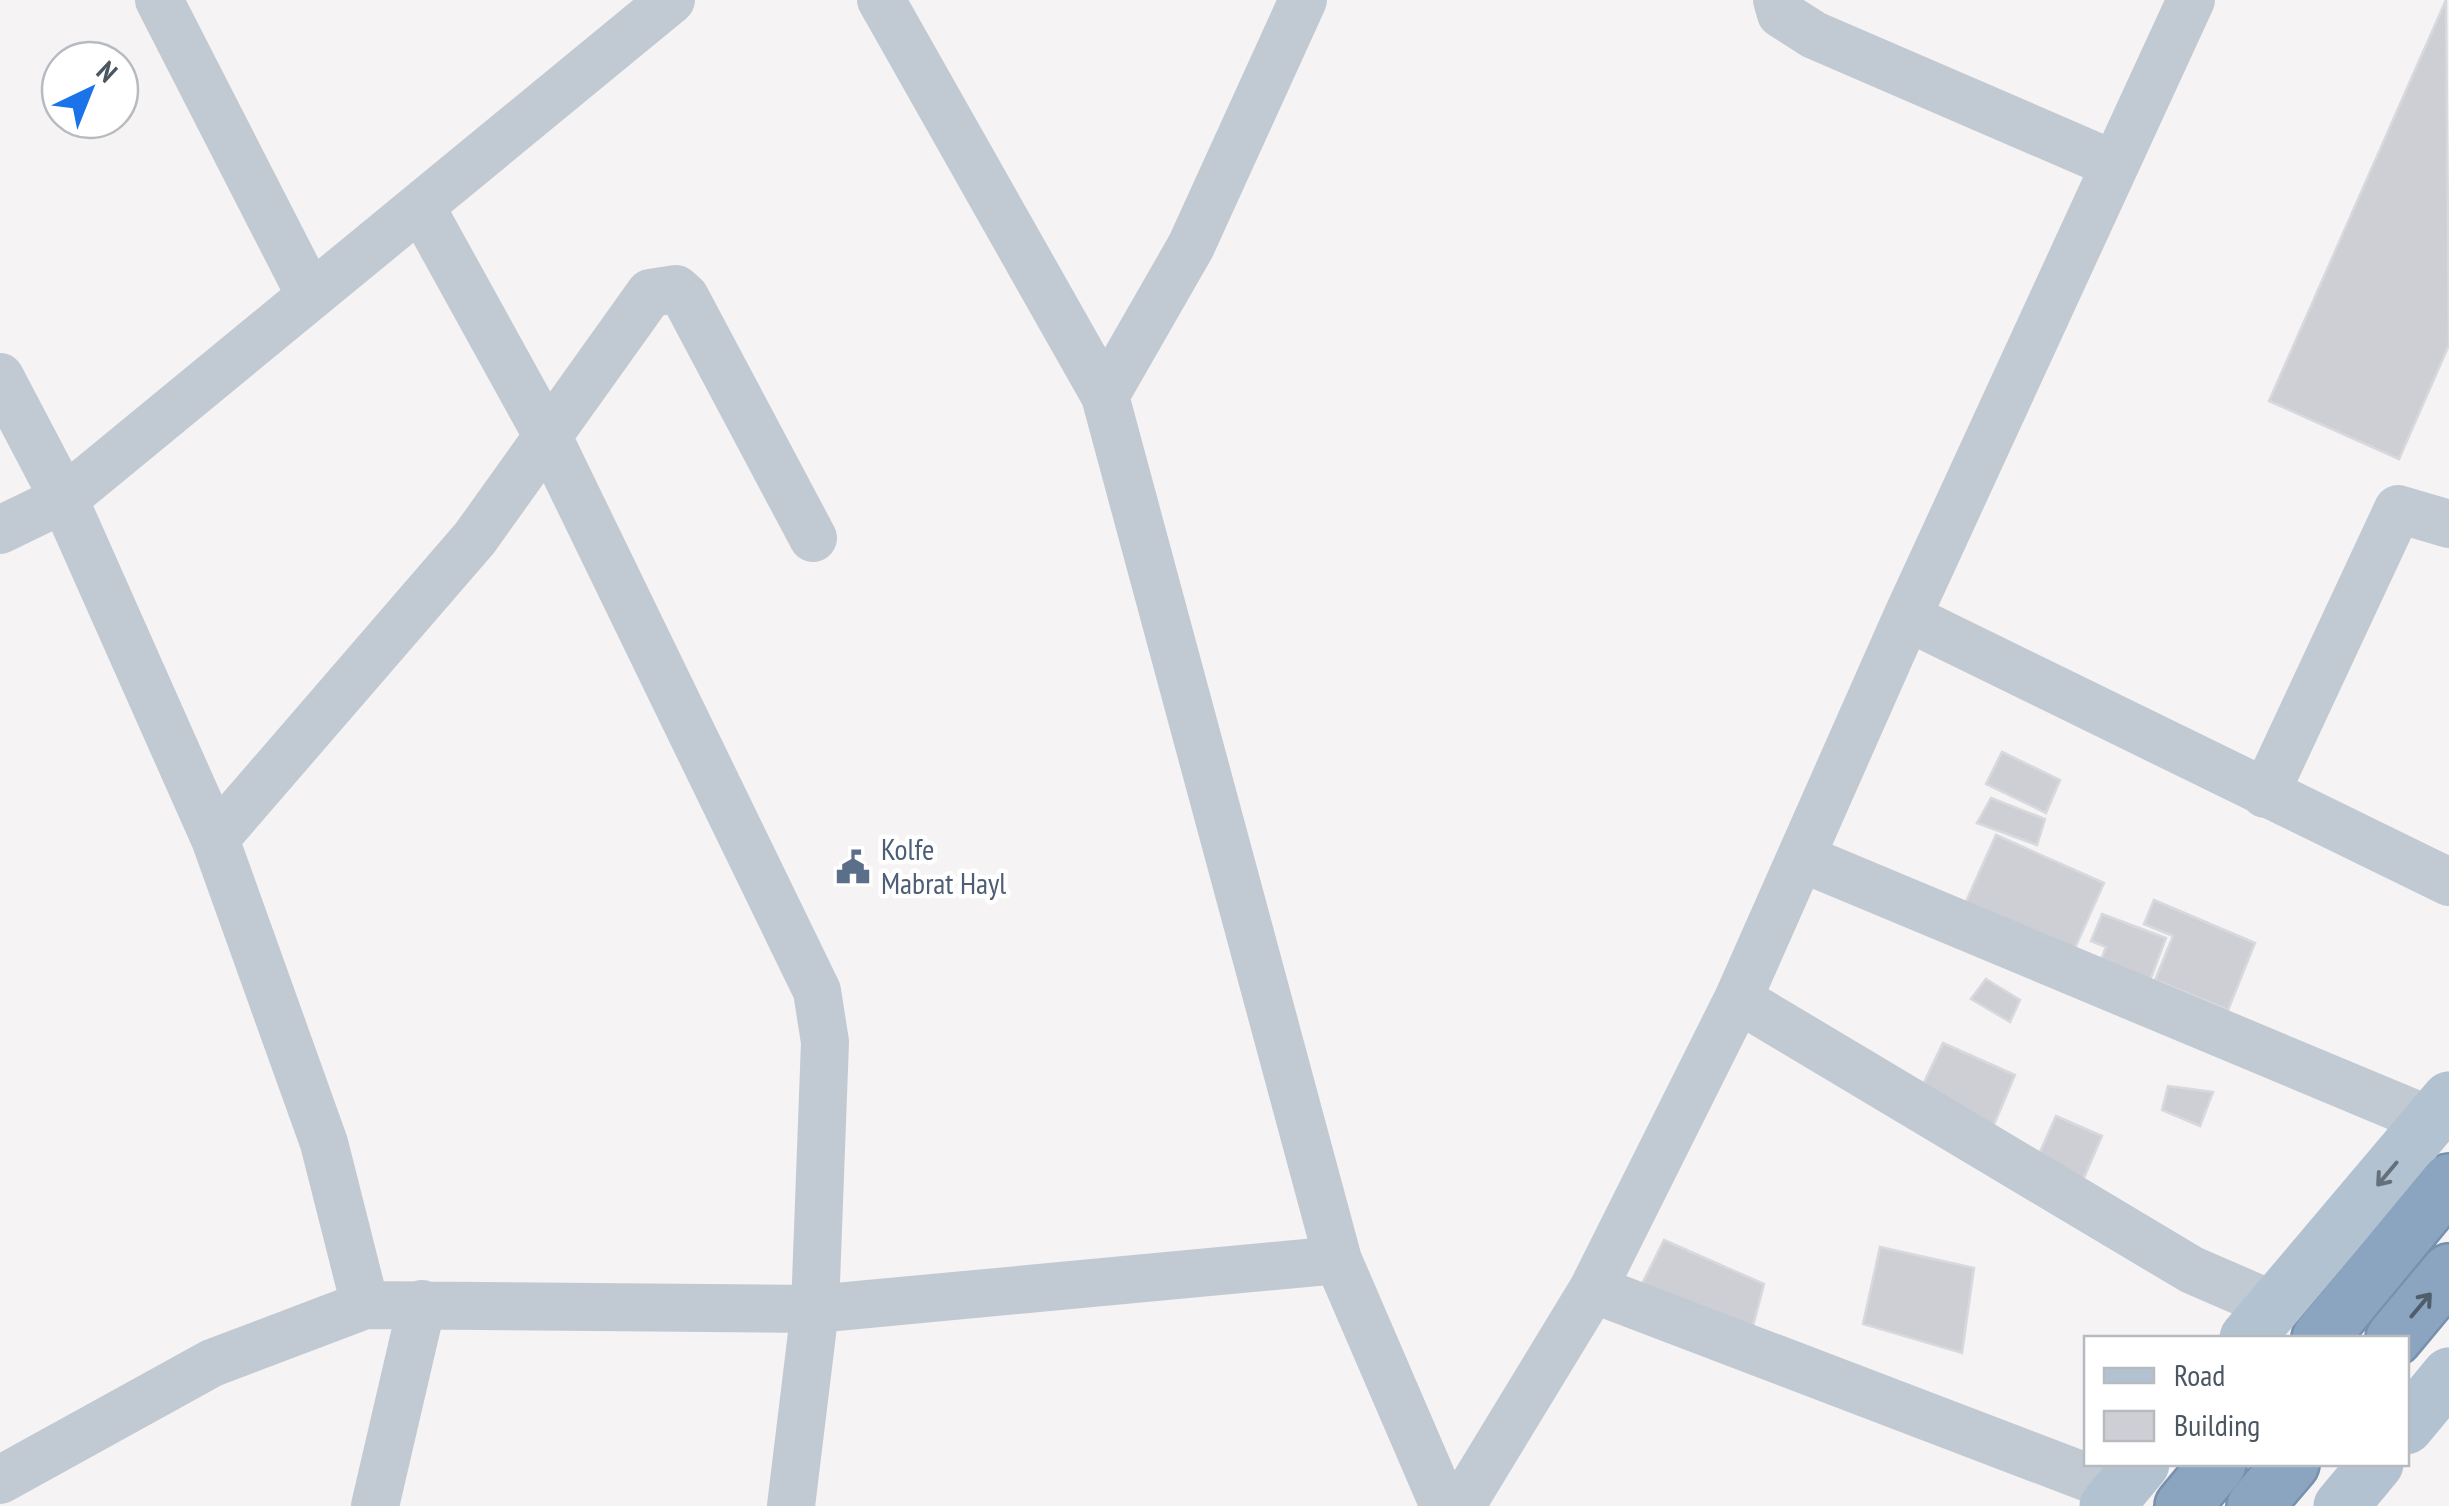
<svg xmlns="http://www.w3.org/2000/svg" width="2449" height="1506" font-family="'PT Sans Narrow',sans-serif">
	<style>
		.building { fill: #cdcfd5; stroke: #d7d9de; stroke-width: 2.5 }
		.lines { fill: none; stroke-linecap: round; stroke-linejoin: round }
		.highway-casing { stroke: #7690ad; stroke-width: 60 }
		.street { stroke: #c1cad2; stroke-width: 48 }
		.primary { stroke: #b3c2d1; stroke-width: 55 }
		.highway { stroke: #8ba5c1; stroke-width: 55 }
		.oneway { stroke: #64717d }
		.oneway2 { stroke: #505e6b }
		.labels { text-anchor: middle; stroke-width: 9; stroke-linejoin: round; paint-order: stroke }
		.service-label { font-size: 30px; fill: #4e5e75; stroke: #fff; text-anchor: start }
	</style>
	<rect width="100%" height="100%" fill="#f5f3f3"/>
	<path class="building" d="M2446,0L2449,345L2399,459L2269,401Z
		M2002,752L2060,780L2046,813L1986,784Z
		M1991,798L2045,819L2037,845L1977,823Z
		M1996,835L2104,883L2067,966L1965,904Z
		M2154,900L2255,943L2228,1010L2155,980L2173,936L2144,924Z
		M2102,914L2166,938L2145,994L2095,975L2106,947L2091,941Z
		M1986,979L2020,1000L2010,1022L1971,999Z
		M1943,1043L2015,1075L1990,1134L1918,1095Z
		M2168,1086L2213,1092L2200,1126L2162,1110Z
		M2056,1116L2102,1136L2083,1180L2037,1159Z
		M1664,1240L1764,1284L1749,1341L1640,1288Z
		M1880,1247L1974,1268L1962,1353L1863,1324Z"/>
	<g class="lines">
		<g class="highway-casing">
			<path id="highway" d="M2320,1338L2449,1182
				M2394,1338L2449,1272
				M2183,1506L2218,1464
				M2255,1506L2291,1464"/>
		</g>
		<path class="street" d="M159,0L309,293
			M881,0L1105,396L1338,1260L1444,1506
			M1777,0L1781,14L1814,35L2115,165
			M421,207L548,437L817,991L825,1042L815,1309L1338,1260
			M0,377L64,499L215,839L475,538L650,293L676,289L685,297L813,538
			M1105,396L1191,246L1303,0
			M0,530L64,499L671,0
			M1907,617L2449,882
			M2265,794L2398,509L2449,524
			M215,839L324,1143L365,1305
			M1804,859L2431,1121
			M1738,999L2192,1270L2275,1306
			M1593,1289L2120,1490
			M0,1480L212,1363L365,1305L815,1309L791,1506
			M375,1506L422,1304
			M1461,1506L1593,1289L1738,999L1907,617L2191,0"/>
		<path class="primary" d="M2247,1338L2449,1099
			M2406,1427L2449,1375
			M2107,1506L2142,1464
			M2341,1506L2376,1464"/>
		<use href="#highway" class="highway"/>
	</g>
	<defs><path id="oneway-shaft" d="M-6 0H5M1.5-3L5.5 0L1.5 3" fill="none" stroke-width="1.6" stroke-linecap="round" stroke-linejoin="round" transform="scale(2.5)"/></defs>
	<use class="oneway" href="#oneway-shaft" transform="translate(2387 1174) rotate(130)"/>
	<use class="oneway2" href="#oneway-shaft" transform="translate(2421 1305) rotate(-50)"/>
	<defs>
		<g id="civic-bare" transform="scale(2.7)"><path d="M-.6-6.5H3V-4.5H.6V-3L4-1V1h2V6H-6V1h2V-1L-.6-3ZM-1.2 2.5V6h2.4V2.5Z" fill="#5c6f8a" stroke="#fff" stroke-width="2.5" paint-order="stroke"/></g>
	</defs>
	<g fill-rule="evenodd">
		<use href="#civic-bare" x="853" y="867"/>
	</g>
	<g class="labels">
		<g class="service-label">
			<text x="881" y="860">Kolfe<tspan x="881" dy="34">Mabrat Hayl</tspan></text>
		</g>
	</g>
	<rect x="2084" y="1336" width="325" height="130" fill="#ffffff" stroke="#b7bbc0" stroke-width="2.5"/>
	<rect x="2104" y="1368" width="50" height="15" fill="#b3c2d1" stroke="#b7bbc0" stroke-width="2.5"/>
	<text x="2174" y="1386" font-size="30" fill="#4a5661">Road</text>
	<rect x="2104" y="1411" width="50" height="30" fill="#cdcfd5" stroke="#b7bbc0" stroke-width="2.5"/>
	<text x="2174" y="1436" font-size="30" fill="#4a5661">Building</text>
	<g transform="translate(90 90) rotate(43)"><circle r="48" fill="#ffffff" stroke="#b7bbc0" stroke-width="2.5"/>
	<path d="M0-8L18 38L0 25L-18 38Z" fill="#1a73e8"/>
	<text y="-15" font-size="28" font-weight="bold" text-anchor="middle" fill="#4a5661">N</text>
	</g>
</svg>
